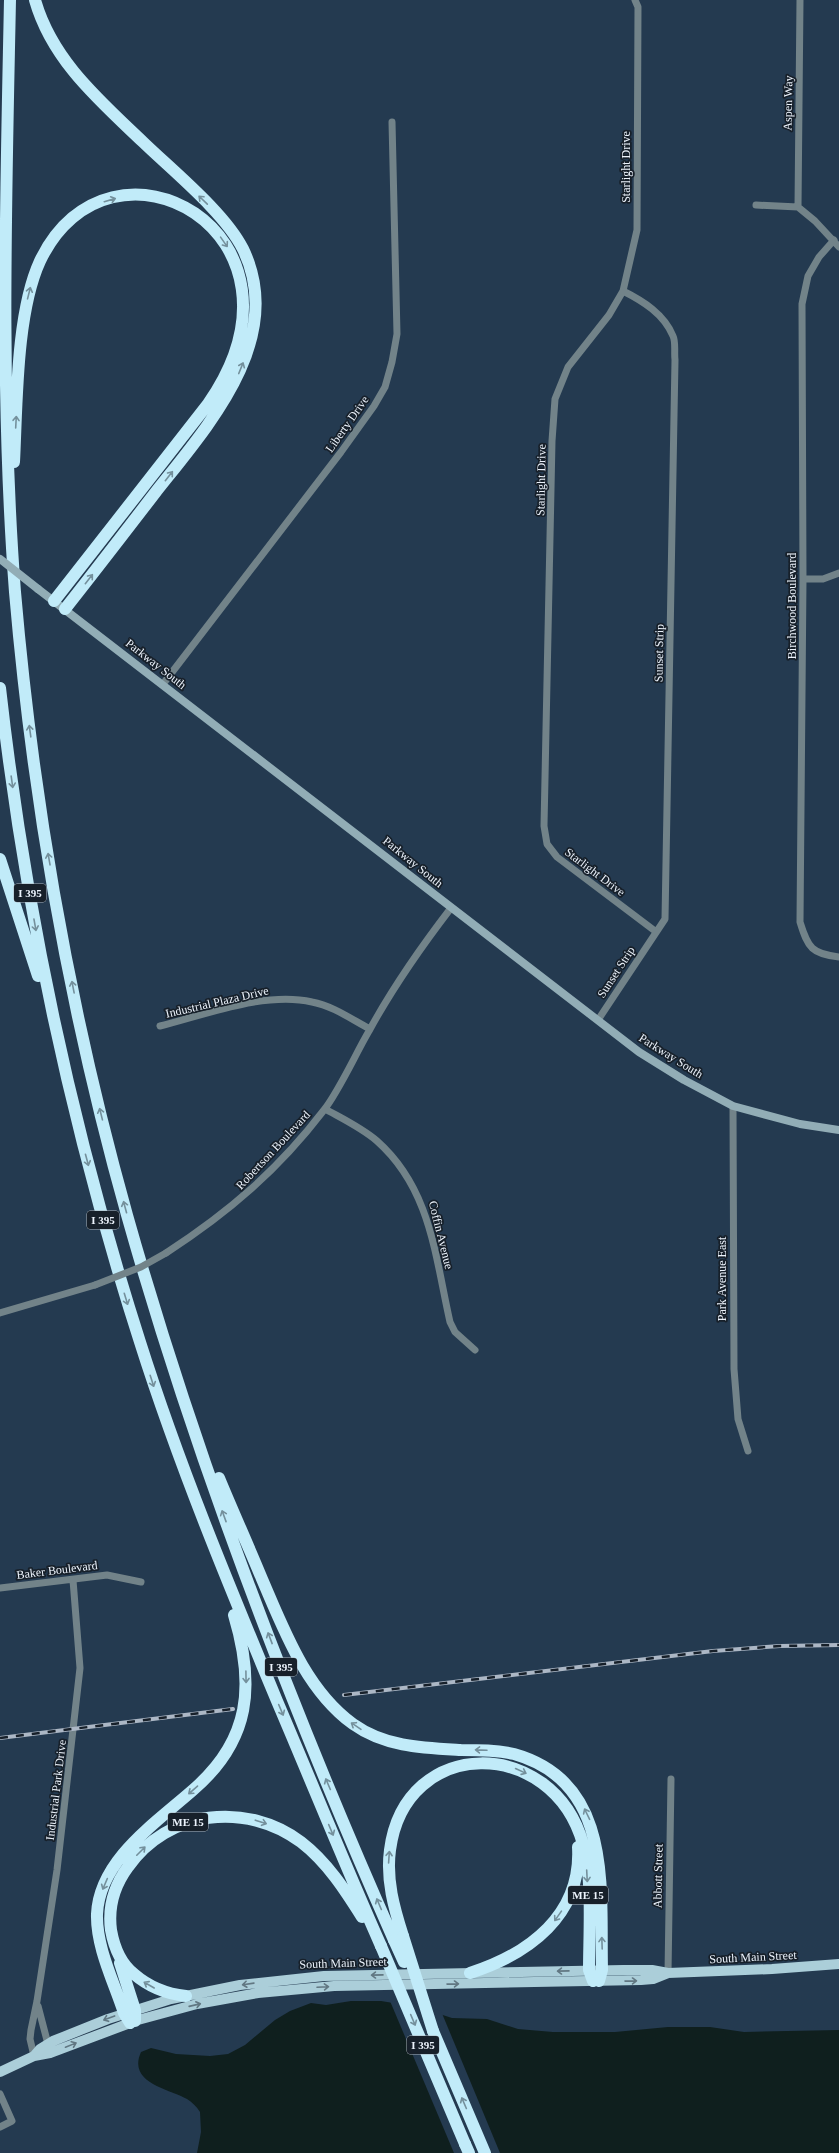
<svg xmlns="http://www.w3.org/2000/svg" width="839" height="2153" font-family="'Times New Roman',serif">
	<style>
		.water { fill: #0f1f1e }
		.pier { fill: #243a50 }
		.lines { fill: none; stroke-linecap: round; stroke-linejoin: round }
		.minor { stroke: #728389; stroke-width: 7 }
		.secondary { stroke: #92adb6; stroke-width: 8 }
		.primary { stroke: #abced9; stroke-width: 10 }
		.motorway { stroke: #c1ebf9; stroke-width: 12 }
		.rail-casing { stroke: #acb7c5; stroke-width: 4 }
		.rail { stroke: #17202a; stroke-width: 2.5; stroke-dasharray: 8; stroke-linecap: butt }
		.minor-bridge { stroke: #728389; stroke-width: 7 }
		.secondary-bridge { stroke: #92adb6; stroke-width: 8 }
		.motorway-bridge { stroke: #c1ebf9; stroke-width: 12 }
		.oneway { stroke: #74909c }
		.oneway2 { stroke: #617782 }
		.labels { text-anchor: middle; stroke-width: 3.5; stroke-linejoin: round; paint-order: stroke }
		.shield { fill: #17202a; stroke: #acb4bd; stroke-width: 1 }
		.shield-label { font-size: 11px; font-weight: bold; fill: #ecf3fc }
		.street-label { font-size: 12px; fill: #ecf3fc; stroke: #17202a }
	</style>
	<rect width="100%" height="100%" fill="#243a50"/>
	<path class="water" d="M351,2001H381L418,2007L452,2018L487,2019L518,2029L553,2032H615L668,2027H710L744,2032L839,2030V2153H197L201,2132L200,2112C196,2106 192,2102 187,2099C169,2089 127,2083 141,2052L151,2048L176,2054L210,2056L228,2054L245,2045L275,2020L290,2011L311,2003L326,2005Z"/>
	<path class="pier" d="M390,2001L418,2005L441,2011L500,2153H454Z"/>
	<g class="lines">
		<path class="minor" d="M635,0L638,7L637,230L623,291L609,315L568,367L555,399L552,441L544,826L547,844L557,857L655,931
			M756,205L798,207L815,221L839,247
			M798,207L800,0
			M834,240L819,257L808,276L802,304L803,579L800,922C808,948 812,954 839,957
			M803,579H823L839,573
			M163,684L341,452L374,406L385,387L392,362L397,334L392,122
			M598,1020L665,919L675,360C674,353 676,342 673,336C664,314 643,301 623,291
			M160,1026C205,1015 265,991 312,1002C333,1006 351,1019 370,1029
			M733,1106L734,1369L738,1419L748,1451
			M325,1109C343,1119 362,1128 377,1141C431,1189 435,1256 450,1322L455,1332L475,1350
			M166,1253C229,1212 278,1170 324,1110C340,1089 355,1055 369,1031C393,987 421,947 451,908
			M0,1313L95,1285
			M0,1588L107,1575L141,1582
			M668,1973L671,1779
			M38,2006L49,2048
			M34,2056L30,2039L31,2030L37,2001L57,1870L80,1668L73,1580
			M0,2094L12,2121L0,2127"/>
		<path class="secondary" d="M38,589L639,1052L684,1080L733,1106L800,1124L839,1130"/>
		<path class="primary" d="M34,2056L40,2049L53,2041L108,2019L171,1999L240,1985L324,1976L623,1970H652L668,1973L772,1969L839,1964
			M0,2072L34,2056L50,2053L138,2020L197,2004L258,1993L334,1986L641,1980L653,1979L668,1973"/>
		<path class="motorway" d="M10,0C6,198 0,395 15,592C33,802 70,1012 127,1215C197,1463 290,1705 394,1940
			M35,0C52,60 99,100 143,142C173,171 225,213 243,249C287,340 207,427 155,493C125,532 95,571 65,609
			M14,462C17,404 16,313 40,261C110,114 327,233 208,404L54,601
			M0,688C25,910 72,1130 140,1342C179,1465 228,1583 277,1701C312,1783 345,1865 381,1946
			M0,859L38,976
			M219,1478C233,1512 248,1545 262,1579C284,1630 306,1690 353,1724C385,1747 423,1748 461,1750C479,1750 497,1750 514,1754C614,1782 600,1889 602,1970L599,1981
			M403,1936C394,1908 386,1880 390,1850C405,1735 553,1736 583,1844C593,1877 589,1934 589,1970L593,1981
			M120,1963L135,2010V2021
			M470,1973C529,1954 582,1915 578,1847
			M186,1996C167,1994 149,1987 134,1974C120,1963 114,1947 111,1930C108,1907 114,1886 128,1867C168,1810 246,1801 301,1842C327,1862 345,1890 362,1917
			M130,2023L124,2013C114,1982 96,1947 97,1914C98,1891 109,1871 123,1854C143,1830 169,1811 193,1790C251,1740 255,1685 234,1615
			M433,2031L485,2153
			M465,2144L469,2153"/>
		<g class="rail-casing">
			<path id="rail" d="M344,1695L713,1651L780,1646L839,1645
				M0,1738L233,1709"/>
		</g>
		<use href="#rail" class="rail"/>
		<path class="minor-bridge" d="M95,1285L141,1267L166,1253"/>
		<path class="secondary-bridge" d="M0,559L38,589"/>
		<path class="motorway-bridge" d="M403,1936L433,2031
			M394,1940L404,1962
			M381,1946L465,2144"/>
	</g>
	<defs><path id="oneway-shaft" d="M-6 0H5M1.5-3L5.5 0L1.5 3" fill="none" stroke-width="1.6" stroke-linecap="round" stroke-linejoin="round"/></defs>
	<g class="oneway">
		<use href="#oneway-shaft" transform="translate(110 200) rotate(-16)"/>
		<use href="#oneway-shaft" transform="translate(203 200) rotate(-136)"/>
		<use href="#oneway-shaft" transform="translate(224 242) rotate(55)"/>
		<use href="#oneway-shaft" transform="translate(29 293) rotate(-76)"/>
		<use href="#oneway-shaft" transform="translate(241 368) rotate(-68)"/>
		<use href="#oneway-shaft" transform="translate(16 422) rotate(-87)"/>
		<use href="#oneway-shaft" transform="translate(169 476) rotate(-52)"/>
		<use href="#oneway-shaft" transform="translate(89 579) rotate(-52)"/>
		<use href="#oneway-shaft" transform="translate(30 731) rotate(-98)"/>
		<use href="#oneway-shaft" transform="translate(12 782) rotate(82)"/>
		<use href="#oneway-shaft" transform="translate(49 859) rotate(-100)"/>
		<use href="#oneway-shaft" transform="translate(35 925) rotate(80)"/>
		<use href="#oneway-shaft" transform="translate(73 987) rotate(-101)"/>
		<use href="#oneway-shaft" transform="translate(101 1114) rotate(-104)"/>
		<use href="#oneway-shaft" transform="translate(87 1160) rotate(75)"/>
		<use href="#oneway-shaft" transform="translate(125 1207) rotate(-105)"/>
		<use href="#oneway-shaft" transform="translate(126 1299) rotate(73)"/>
		<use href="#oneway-shaft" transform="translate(152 1381) rotate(72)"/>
		<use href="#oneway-shaft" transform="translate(224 1516) rotate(-110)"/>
		<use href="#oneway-shaft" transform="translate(270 1638) rotate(-111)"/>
		<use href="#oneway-shaft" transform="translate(246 1677) rotate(89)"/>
		<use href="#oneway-shaft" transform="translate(281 1710) rotate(67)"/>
		<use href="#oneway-shaft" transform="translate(356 1726) rotate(-146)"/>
		<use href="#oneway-shaft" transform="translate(481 1750) rotate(-178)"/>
		<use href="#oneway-shaft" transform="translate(521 1771) rotate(25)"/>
		<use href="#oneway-shaft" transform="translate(328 1784) rotate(-113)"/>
		<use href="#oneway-shaft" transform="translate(193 1790) rotate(139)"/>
		<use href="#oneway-shaft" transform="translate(587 1814) rotate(-116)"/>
		<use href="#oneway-shaft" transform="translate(261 1822) rotate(18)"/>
		<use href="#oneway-shaft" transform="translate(331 1830) rotate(67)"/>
		<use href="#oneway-shaft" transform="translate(141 1851) rotate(-45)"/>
		<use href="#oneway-shaft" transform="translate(389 1857) rotate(-86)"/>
		<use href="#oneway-shaft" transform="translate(587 1876) rotate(87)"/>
		<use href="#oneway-shaft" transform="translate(105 1884) rotate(113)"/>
		<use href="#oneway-shaft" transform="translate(379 1904) rotate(-113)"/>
		<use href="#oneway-shaft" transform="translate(558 1916) rotate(125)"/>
		<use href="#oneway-shaft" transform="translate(602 1943) rotate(-92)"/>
		<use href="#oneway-shaft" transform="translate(149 1985) rotate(-150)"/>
		<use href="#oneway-shaft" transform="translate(413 2020) rotate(67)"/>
		<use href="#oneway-shaft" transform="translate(464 2103) rotate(-113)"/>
	</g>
	<g class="oneway2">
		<use href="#oneway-shaft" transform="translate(563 1971) rotate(179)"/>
		<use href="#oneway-shaft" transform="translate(377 1975) rotate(179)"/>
		<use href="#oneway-shaft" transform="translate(631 1981) rotate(-1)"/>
		<use href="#oneway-shaft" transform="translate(248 1984) rotate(172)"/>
		<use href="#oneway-shaft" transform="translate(453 1984) rotate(-1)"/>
		<use href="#oneway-shaft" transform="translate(323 1987) rotate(-3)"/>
		<use href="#oneway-shaft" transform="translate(195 2005) rotate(-13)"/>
		<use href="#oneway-shaft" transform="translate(109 2018) rotate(160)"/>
		<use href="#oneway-shaft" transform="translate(71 2045) rotate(-22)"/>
	</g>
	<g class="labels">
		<g class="shield">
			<rect x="14" y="884" width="32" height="18" rx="3"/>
			<rect x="87" y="1211" width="32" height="18" rx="3"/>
			<rect x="265" y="1658" width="32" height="18" rx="3"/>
			<rect x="168" y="1813" width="40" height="18" rx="3"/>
			<rect x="568" y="1886" width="40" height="18" rx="3"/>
			<rect x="407" y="2036" width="32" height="18" rx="3"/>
		</g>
		<g class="shield-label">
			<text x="30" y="897">I 395</text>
			<text x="103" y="1224">I 395</text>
			<text x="281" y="1671">I 395</text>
			<text x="188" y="1826">ME 15</text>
			<text x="588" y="1899">ME 15</text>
			<text x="423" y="2049">I 395</text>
		</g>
		<g class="street-label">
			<text transform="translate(788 103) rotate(-89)" y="4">Aspen Way</text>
			<text transform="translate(626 167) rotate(-90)" y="4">Starlight Drive</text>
			<text transform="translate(347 424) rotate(-55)" y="4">Liberty Drive</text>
			<text transform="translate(541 480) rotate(-89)" y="4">Starlight Drive</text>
			<text transform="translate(792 606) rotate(-90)" y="4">Birchwood Boulevard</text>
			<text transform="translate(659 653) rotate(-89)" y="4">Sunset Strip</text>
			<text transform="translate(156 664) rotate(38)" y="4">Parkway South</text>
			<text transform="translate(413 862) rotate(39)" y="4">Parkway South</text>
			<text transform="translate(595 872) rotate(37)" y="4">Starlight Drive</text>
			<text transform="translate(616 972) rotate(-57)" y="4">Sunset Strip</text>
			<text transform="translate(217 1002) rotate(-13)" y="4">Industrial Plaza Drive</text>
			<text transform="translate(671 1056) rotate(32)" y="4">Parkway South</text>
			<text transform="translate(273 1150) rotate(-47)" y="4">Robertson Boulevard</text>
			<text transform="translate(441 1235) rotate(76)" y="4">Coffin Avenue</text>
			<text transform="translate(722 1279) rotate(-90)" y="4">Park Avenue East</text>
			<text transform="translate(57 1570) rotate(-7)" y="4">Baker Boulevard</text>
			<text transform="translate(56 1790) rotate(-83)" y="4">Industrial Park Drive</text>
			<text transform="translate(658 1876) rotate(-89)" y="4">Abbott Street</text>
			<text transform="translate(753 1957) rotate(-3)" y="4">South Main Street</text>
			<text transform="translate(343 1963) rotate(-2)" y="4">South Main Street</text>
		</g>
	</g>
</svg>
